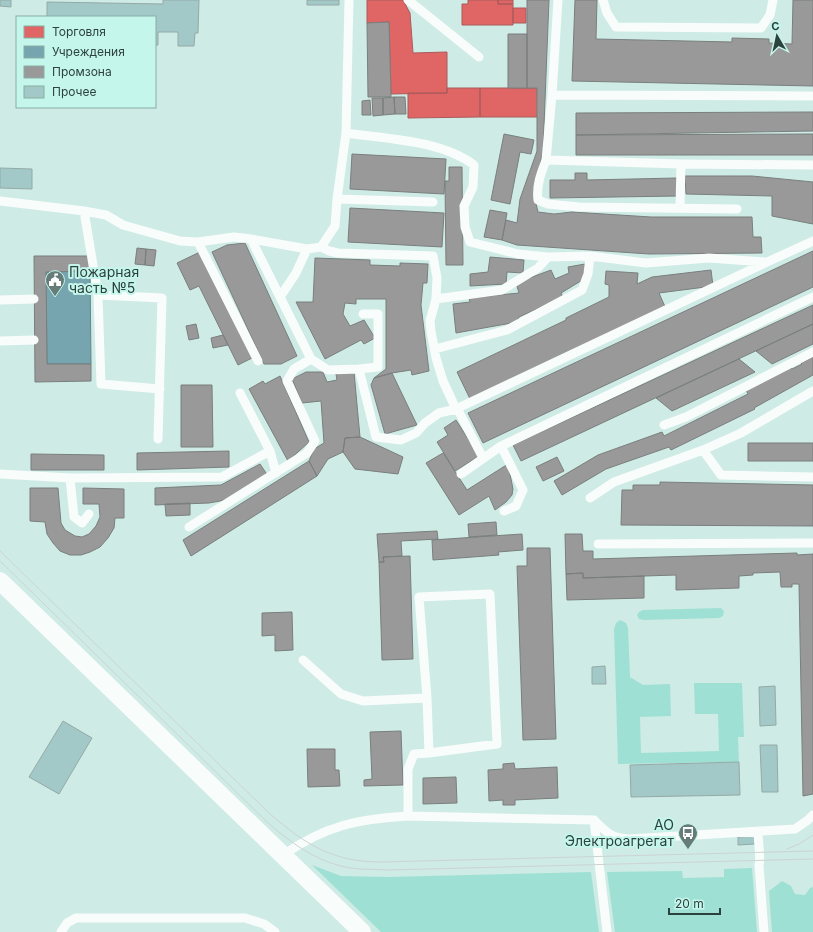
<svg xmlns="http://www.w3.org/2000/svg" width="813" height="932" font-family="Inter,sans-serif">
	<style>
		.green { fill: #9ee1d4 }
		.shops { fill: #e06666; stroke: #aa5b5a }
		.public { fill: #76a5af; stroke: #60878d }
		.industry { fill: #999; stroke: #797f7d }
		.building { fill: #a2c8c7; stroke: #94aaa7 }
		.lines { fill: none; stroke-linecap: round; stroke-linejoin: round }
		.lane { stroke: #f8fcfb; stroke-width: 9 }
		.street { stroke: #f8fcfb; stroke-width: 18 }
		.tram { stroke: #ccd4d2; stroke-width: 1 }
		.labels { text-anchor: middle; stroke-width: 4; stroke-linejoin: round; paint-order: stroke }
		.poi-label { font-size: 14px; fill: #2d413d; stroke: #c4f6eb; text-anchor: start }
	</style>
	<rect width="100%" height="100%" fill="#cfebe5"/>
	<path class="green" d="M721,608L724,611L723,616L719,618L644,620L639,619L637,615L639,612L643,610Z
		M620,620L626,623L628,628L630,677L643,685L670,684L671,716L640,717L641,753L719,751L718,714H695L694,683H742L744,737H738L739,762L618,764L614,629L616,623Z
		M312,865L341,876L387,877L591,872L599,932H381Z
		M752,868L757,932H615L607,872L682,871L683,878L724,877V869Z
		M782,881L791,886L795,894L805,895L810,888L813,887V932H772L769,891Z"/>
	<path class="shops" d="M367,0H403L410,13L413,53L447,52V93L391,94L389,22L367,23Z
		M468,0H498V4H513V25H462V4H468Z
		M498,0H513V4H498Z
		M513,8H526V23H513Z
		M447,88H480V117L408,118V93H447Z
		M480,88H537L538,117H480Z"/>
	<path class="public" d="M90,271L91,364H47L46,272Z"/>
	<path class="industry" d="M527,0H549L543,150L534,195L538,212L554,214L572,212L651,217H752L753,237H761L762,253L649,254L517,245L502,240L506,220L517,223L520,199L537,151V88H527Z
		M575,0H597L596,39L732,42V38L769,39V43L792,44L793,0H813V86L572,81Z
		M389,22L391,97H368L367,23Z
		M508,34H527V88H508Z
		M394,97L395,114L383,115V98Z
		M394,97H405L406,114H395Z
		M372,98H383V115L373,116Z
		M370,100L371,115H362V101Z
		M813,112V131L576,135V113Z
		M504,134L534,140L531,154L520,152L510,204L491,200Z
		M813,134V155H576V135Z
		M352,154L446,159L444,194L350,189Z
		M449,167H462L463,265H446L445,181H449Z
		M575,173H587V180L677,178L678,196L550,198V180H575Z
		M685,176H752L813,182V224L772,216V196L686,194Z
		M350,208L444,213L442,247L348,242Z
		M490,210L507,213L502,240L484,237Z
		M245,243L297,356L281,364H264L212,252L227,245Z
		M137,248L146,249L145,265L135,264Z
		M146,249L156,250L154,266L145,265Z
		M202,251L254,357L238,365L199,286L190,290L177,263Z
		M813,251V287L483,443L468,413Z
		M34,256H90V271L46,272L47,364H91V381L35,382Z
		M490,257L524,260L523,273L507,272L506,284L470,286V274L488,272Z
		M315,258L370,260V265L400,266V263L428,264L427,283H423L421,305L429,371L412,375L411,370L392,373L374,378L386,369V299H356V304L345,303L343,314L350,326L364,320L375,338L364,344L361,340L325,359L296,302H313Z
		M585,264L584,279L561,293L563,297L519,317L517,322L456,333L453,304L470,302L469,298L519,293L516,283L551,270L555,279L569,273L568,267Z
		M711,270L713,286L659,293L666,309L471,401L457,372L566,320V318L609,297V285L605,284L606,271L638,273L637,284L652,277Z
		M813,305V324L521,461L513,445Z
		M196,324L199,338L189,340L186,326Z
		M813,324V344L772,364L756,351Z
		M223,335L228,345L213,348L211,338Z
		M813,357V375L754,408L755,409L671,450L669,447L606,469L562,495L554,481L598,455L662,432L664,436L748,394L746,390L791,367L792,369L802,364L801,363Z
		M739,359L755,372L672,411L656,398Z
		M306,372H323L327,382L337,380L336,374L354,372L360,437L345,438L343,452L328,459L317,476L309,461L314,449L324,443L321,401L302,403L292,379Z
		M392,373L417,425L385,434L371,385L374,378Z
		M280,376L309,442L288,461L249,389L263,381L265,384Z
		M181,385H212L213,447H181Z
		M456,420L479,456L455,471L437,442L448,435L444,428Z
		M360,437L403,457L398,474L355,469L343,452L345,438Z
		M748,443H813V461H748Z
		M229,451V467L137,470V453Z
		M443,453L467,490L508,464L513,489L512,495L506,502L495,510L489,496L459,515L426,463Z
		M31,454L104,455V470H31Z
		M557,457L564,471L543,481L536,467Z
		M309,461L317,476L191,556L183,540Z
		M260,464L268,476L231,498L220,501L209,503L155,505V488L221,485Z
		M660,482L813,485V526L621,525L622,490H633V485H660Z
		M30,488H58L61,523L65,530L75,536L82,537L89,534L96,526L100,517L99,504H83V488L124,489V518H115L114,528L108,538L100,547L90,552L81,555H70L60,551L53,543L47,534L45,522L30,521Z
		M190,503V515L166,516L165,504Z
		M496,522L497,535L469,537L468,524Z
		M437,531L438,539L401,541L402,556L383,557L384,562H379L377,534Z
		M522,534L523,550L498,552L499,555L433,560L432,540Z
		M565,534H582L583,551H593V559L797,553V555L813,554V794L803,796L799,584H792V587H781L780,572L753,573V575L739,576V588L676,590V575L583,578V573L566,574Z
		M527,548H550L556,739L523,740L517,566H527Z
		M410,556L413,659L382,660L379,562H384L383,557Z
		M583,573V578L644,576V598L567,600L566,574Z
		M292,612L293,650L275,651V635L262,636V613Z
		M401,731L403,785L364,786V780L372,779L370,732Z
		M307,749H335V770H339L340,786L308,787Z
		M514,763L515,769L557,767L558,798L515,800V805H503V800L489,801L488,770L503,769V764Z
		M456,777L457,803L423,804V778Z"/>
	<path class="building" d="M0,0H11V7L0,6Z
		M163,0H199L198,33H195L194,46H178V32H158V45H155V17H47V2L163,4Z
		M307,0H339V5H307Z
		M0,168L32,169V189L0,188Z
		M605,666L606,684H592V667Z
		M775,686L776,725L760,726L759,687Z
		M63,721L92,738L59,794L29,777Z
		M760,745H777L778,792H762Z
		M739,762L740,795L631,797L630,765Z
		M755,836V844L738,845V837Z"/>
	<g class="lines">
		<path class="lane" d="M408,0L479,57
			M558,0L552,95L546,160L681,164L813,165
			M603,0L607,13L616,27L761,28L770,15L773,0
			M552,95L813,96
			M346,133C386,139 441,140 474,165L473,187L464,206L465,227L470,242L518,254L548,257L590,256L646,263L709,258L764,262
			M546,160C541,173 536,186 538,200L548,204L579,207L737,209
			M337,199L433,202
			M0,201L84,211L106,215L123,225L180,241L198,242L258,361
			M680,208L681,164
			M84,211L98,295L101,384L160,389
			M251,239L307,249L321,247L335,226L337,199L346,133L349,0
			M198,242L234,237L251,239L311,359L328,370L359,369L378,367V314H363
			M321,247L329,251L338,253L433,256L437,278L436,299L430,321L431,331L436,358L443,381L456,409L459,412L483,458
			M98,295L162,298L158,439
			M280,297L296,273L307,249
			M436,299L502,290L538,268L548,257
			M0,300L34,299
			M0,341L34,340
			M435,349L507,330L582,290L588,274L590,256
			M359,369L376,437L401,440L416,433L425,423L439,413L456,409L765,263L813,241
			M813,391L741,433L703,450L721,475L813,477
			M240,393L270,451L276,473
			M664,425L686,417L813,352
			M501,446L523,490L516,506L504,511
			M0,474L70,478L222,477L270,451
			M461,474L501,446L813,297
			M70,478L74,517L82,523L89,514
			M590,498L614,482L703,450
			M189,527L307,453L315,441L287,381L294,369L311,359
			M598,544L813,543
			M303,660L341,694L363,701L427,698
			M408,816V769L414,754L429,753L497,744L490,594L419,597L427,698L429,753
			M594,820L607,932
			M758,832C758,840 761,859 759,865L764,932
			M283,855C325,826 357,819 408,816L594,820C606,832 611,838 629,839L795,829L808,820L813,815
			M61,932L67,923L76,918H245L264,924L275,932"/>
		<path class="street" d="M0,581L362,932"/>
		<path class="tram" d="M0,551L269,813C305,844 332,862 381,862L813,851
			M0,561L267,822C290,842 314,860 345,867C359,870 374,869 388,870L813,859
			M787,849L799,844L813,835"/>
	</g>
	<defs>
		<g id="civic-pin" transform="scale(1)"><path d="M0 17L-7.5 6A9.5 9.5 0 1 1 7.5 6Z" fill="#667c78" stroke="#c4f6eb"/><path d="M-.6-6.5H3V-4.5H.6V-3L4-1V1h2V6H-6V1h2V-1L-.6-3ZM-1.2 2.5V6h2.4V2.5Z" fill="#fff"/></g>
		<g id="bus-pin" transform="scale(1)"><path d="M0 17L-7.5 6A9.5 9.5 0 1 1 7.5 6Z" fill="#667c78" stroke="#c4f6eb"/><path d="M-5-6H5V4H4V6H2V4H-2V6H-4V4H-5ZM-3.5-4V0h7V-4ZM-3.5 1.2v1.5H-2V1.2ZM2 1.2v1.5H3.5V1.2Z" fill="#fff"/></g>
	</defs>
	<g fill-rule="evenodd">
		<use href="#civic-pin" x="55" y="280"/>
		<use href="#bus-pin" x="688" y="833"/>
	</g>
	<g class="labels">
		<g class="poi-label">
			<text x="69" y="277">Пожарная<tspan x="69" dy="16">часть №5</tspan></text>
			<text x="674" y="830" text-anchor="end">АО<tspan x="674" dy="16">Электроагрегат</tspan></text>
		</g>
	</g>
	<rect x="16" y="16" width="140" height="92" fill="#c4f6eb" stroke="#88aea5"/>
	<rect x="24" y="26" width="20" height="12" fill="#e06666" stroke="#88aea5"/>
	<text x="52" y="36" font-size="12" fill="#2d413d">Торговля</text>
	<rect x="24" y="46" width="20" height="12" fill="#76a5af" stroke="#88aea5"/>
	<text x="52" y="56" font-size="12" fill="#2d413d">Учреждения</text>
	<rect x="24" y="66" width="20" height="12" fill="#999999" stroke="#88aea5"/>
	<text x="52" y="76" font-size="12" fill="#2d413d">Промзона</text>
	<rect x="24" y="86" width="20" height="12" fill="#a2c8c7" stroke="#88aea5"/>
	<text x="52" y="96" font-size="12" fill="#2d413d">Прочее</text>
	<g transform="translate(777 36) rotate(351)" stroke="#c4f6eb" stroke-width="3" paint-order="stroke">
	<path d="M0-3L7 15L0 10L-7 15Z" fill="#2d413d"/>
	<text y="-6" font-size="11" font-weight="bold" text-anchor="middle" fill="#2d413d">С</text>
	</g>
	<path d="M669 908v6h51v-6" fill="none" stroke="#2d413d" stroke-width="2"/>
	<text x="675" y="908" font-size="12" fill="#2d413d" stroke="#c4f6eb" stroke-width="3" paint-order="stroke">20 m</text>
</svg>
